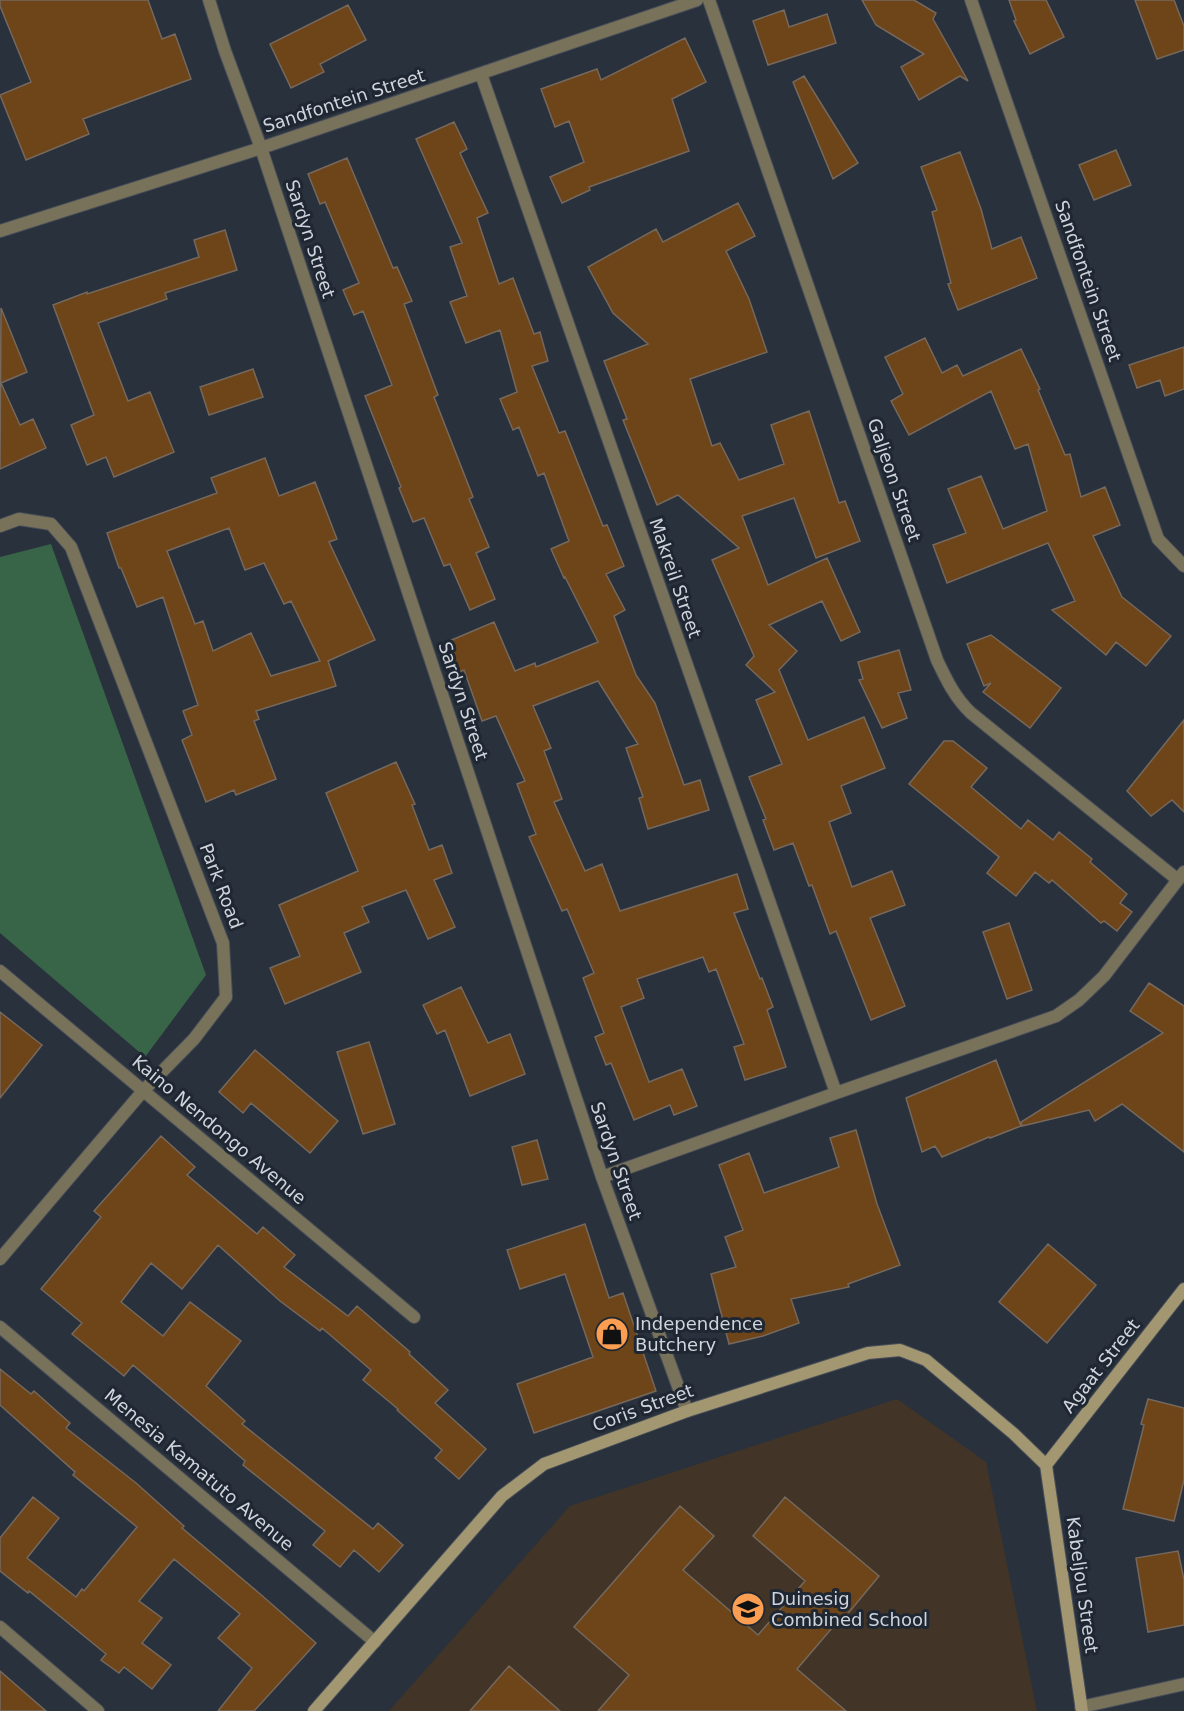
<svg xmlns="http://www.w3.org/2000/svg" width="1184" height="1711" font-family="'DejaVu Sans',sans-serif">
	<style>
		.education { fill: #423527 }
		.green { fill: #386448 }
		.building { fill: #6e4419; stroke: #75685d; stroke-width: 1.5; fill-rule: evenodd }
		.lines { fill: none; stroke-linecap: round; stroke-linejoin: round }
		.street-casing { stroke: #474e59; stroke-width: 14 }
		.secondary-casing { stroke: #474e59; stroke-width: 14 }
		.street { stroke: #79725a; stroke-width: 12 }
		.secondary { stroke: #a29771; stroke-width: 12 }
		.labels { text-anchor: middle; stroke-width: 6; stroke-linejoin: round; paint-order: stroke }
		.street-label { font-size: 18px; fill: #d0d4dc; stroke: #1f2732 }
		.poi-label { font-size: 18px; fill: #d0d4dc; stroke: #1f2732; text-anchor: start }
	</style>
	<rect width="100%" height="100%" fill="#29313c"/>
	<path class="education" d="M897,1399L986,1462L1037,1711H389L570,1506Z"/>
	<path class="green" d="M51,544L206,975L145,1057L0,933V557Z"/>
	<path class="building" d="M0,0H148L162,39L175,34L191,79L83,119L89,134L26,160L0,95L31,82L0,6Z
		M862,0H914L936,13L933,19L968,81L960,76L919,100L901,67L924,54L876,25Z
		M1009,0H1046L1064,37L1030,54L1014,21L1016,20Z
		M1135,0H1174L1184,26V50L1157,59Z
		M348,5L366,40L320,64L324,72L291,88L270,44Z
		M784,10L789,27L827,14L836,43L768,65L753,21Z
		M685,38L706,82L672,99L689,151L589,187L590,190L562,203L550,177L584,162L569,121L555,127L541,89L597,69L601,80Z
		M804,76L858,163L833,179L793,82Z
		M454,122L467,149L460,153L488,213L477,218L499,284L513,278L534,334L540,332L548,361L532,366L559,433L565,431L603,526L607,525L624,566L606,574L625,610L614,616L636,675L655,703L684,785L700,780L709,810L648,829L639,798L643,797L626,748L638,744L598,681L533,706L551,748L544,751L562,799L554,802L585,871L602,864L620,911L737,874L748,909L734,913L760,979L762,978L773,1007L767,1010L786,1067L745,1080L734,1047L744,1044L716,969L709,972L703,957L637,979L644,998L621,1007L649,1082L682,1069L697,1106L674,1115L670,1105L634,1120L611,1063L606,1065L595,1037L604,1033L583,978L594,973L567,909L562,911L529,837L536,834L517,784L525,781L496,716L482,721L464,670L459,672L447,642L494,622L515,671L535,663L536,667L598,642L565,577L564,578L551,549L569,541L544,473L538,476L519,427L513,430L500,399L517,392L500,330L466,343L450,302L467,296L450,247L462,243L416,139Z
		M1116,150L1131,185L1094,200L1079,165Z
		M960,152L981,209L992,249L1021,237L1037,278L958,310L948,284L951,283L932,212L937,210L921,167Z
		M347,158L393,268L397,267L412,301L404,304L438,395L434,397L473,497L469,499L489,547L476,553L495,599L470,610L450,564L444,566L424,518L413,522L399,488L401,487L365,396L392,385L363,311L354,315L343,290L359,283L325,202L320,204L308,174Z
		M738,203L755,236L726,251L749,299L767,352L690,379L712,446L720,443L739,480L784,464L771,425L809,411L839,503L845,501L860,541L816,558L794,498L742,516L768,585L827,558L860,632L841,641L822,601L769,625L797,651L779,670L808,740L864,717L885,768L841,786L851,813L829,822L852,887L892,871L905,905L870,918L905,1006L871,1020L836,931L830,934L812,885L809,886L793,843L774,850L763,820L766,819L749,777L782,764L756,700L775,692L746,665L754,656L712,560L739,548L678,495L657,505L623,420L627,419L604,361L648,344L613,313L588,267L656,229L663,242Z
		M225,230L237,270L165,293L167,299L98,323L128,401L150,392L174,452L114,477L106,457L87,465L71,425L94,415L53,305L87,292V294L199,257L194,240Z
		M1,308L27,372L1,383L20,425L33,419L46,448L0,469Z
		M925,338L942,373L957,365L963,376L1021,349L1040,389L1038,390L1065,455L1070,454L1081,497L1105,487L1120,525L1093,536L1122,597L1171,636L1146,666L1116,642L1106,655L1052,610L1075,601L1048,543L947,583L933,545L966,533L948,489L981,476L1003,529L1047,511L1028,444L1015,449L991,391L909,435L891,401L903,394L885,357Z
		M1184,347V389L1165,396L1160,380L1137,388L1129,365Z
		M253,369L263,397L209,415L200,387Z
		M265,458L279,496L315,482L337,539L329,542L375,640L328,661L336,686L256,711L259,719L254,721L276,779L236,795L234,790L206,802L182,740L192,735L183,711L198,705L163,597L137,607L121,568H119L107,533L217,493L211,478ZM229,528L245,570L264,563L284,604L291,601L320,661L271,676L251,633L213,651L203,621L195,624L167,551Z
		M991,635L1061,688L1030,728L983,692L991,683L984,686L967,644Z
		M899,650L911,690L898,693L907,718L882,728L859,680L863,679L858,662Z
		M1184,720V812L1172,800L1151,816L1127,791Z
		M944,741H953L987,768L971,787L1021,829L1028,820L1053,840L1059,832L1092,859L1090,862L1127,894L1120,903L1132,912L1117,931L1104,921L1101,923L1052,880L1049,883L1035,872L1016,896L987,873L999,857L909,784Z
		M396,762L415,804L412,805L429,850L442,845L452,873L434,880L455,927L428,939L406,890L362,907L369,922L344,933L361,972L285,1004L270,968L300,956L279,905L358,871L326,793Z
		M1009,923L1032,990L1007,999L983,932Z
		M1149,983L1184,1006V1152L1122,1104L1095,1121L1089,1110L1022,1126L1021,1122L1163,1033L1130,1011Z
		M461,987L488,1043L510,1034L525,1074L470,1096L445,1030L437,1034L423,1005Z
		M0,1012L42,1045L0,1098Z
		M369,1042L395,1124L363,1134L337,1052Z
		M255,1050L338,1121L310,1153L251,1103L243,1113L219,1092Z
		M996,1060L1021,1126L990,1138L989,1137L942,1157L935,1146L922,1152L906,1098Z
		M856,1130L877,1204L900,1265L848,1284L849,1287L791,1299L799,1323L763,1336L729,1344L711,1274L736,1267L725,1237L743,1230L719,1165L749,1153L764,1193L839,1167L830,1138Z
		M161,1136L195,1167L187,1175L257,1234L263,1227L295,1255L284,1267L348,1316L357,1306L410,1352L409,1354L448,1390L435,1403L486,1449L459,1479L435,1458L442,1450L397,1410L398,1409L363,1380L371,1370L322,1328L320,1331L280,1301L218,1245L182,1289L151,1263L121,1302L163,1336L190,1302L241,1341L206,1386L245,1421L242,1424L373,1529L378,1523L403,1545L379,1572L354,1550L340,1567L313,1545L325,1531L243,1465L245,1461L133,1365L124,1376L72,1334L82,1323L41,1289L101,1217L94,1211Z
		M537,1140L548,1179L522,1185L512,1147Z
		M585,1224L609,1298L623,1293L656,1391L534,1433L517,1384L593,1357L565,1274L520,1289L507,1250Z
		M1048,1244L1096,1285L1047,1343L999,1302Z
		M0,1369L31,1394L34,1391L70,1423L66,1428L136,1483L184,1526L182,1528L259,1593L316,1643L254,1711H218L252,1668L218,1638L240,1614L174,1559L139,1601L162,1618L142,1643L171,1665L152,1689L124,1667L119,1673L101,1660L106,1654L29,1591L28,1593L0,1571V1538L33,1497L59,1518L27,1558L76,1597L82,1589L84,1591L137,1527L73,1475L75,1472L0,1405Z
		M1148,1399L1184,1408V1480L1174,1521L1123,1509L1144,1425L1141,1424Z
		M785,1497L879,1576L846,1616L844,1614L797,1669L846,1711H598L629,1675L574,1627L680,1506L714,1536L683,1570L758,1635L805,1581L753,1536Z
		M1178,1551L1184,1580V1625L1148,1632L1136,1558Z
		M509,1666L560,1711H470Z
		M0,1671L46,1711H0Z"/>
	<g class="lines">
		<g class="street-casing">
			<path id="street" d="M209,0L225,51L261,148L602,1177L687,1411
				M709,0L937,660C946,679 955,698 971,713L1178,880
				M971,0L1158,539L1184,566
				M481,74L836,1093
				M0,231L261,148L697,0
				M0,526L19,519L51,524L71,547L223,943L226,997L194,1039L143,1091L0,1259
				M0,971L414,1317
				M602,1177L836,1093L1056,1016L1079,1000L1104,976L1184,872
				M0,1327L375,1642
				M0,1627L98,1711
				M1081,1707L1184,1684"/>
		</g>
		<g class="secondary-casing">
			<path id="secondary" d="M1046,1465L1082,1711
				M1046,1465L1184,1289
				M314,1711L502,1496L544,1464L687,1411L868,1353L900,1350L926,1360L1014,1434L1046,1465"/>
		</g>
		<use href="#street" class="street"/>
		<use href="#secondary" class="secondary"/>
	</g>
	<defs>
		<g id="shop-disc" transform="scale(1.725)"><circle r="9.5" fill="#fb9e51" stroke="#1f2732"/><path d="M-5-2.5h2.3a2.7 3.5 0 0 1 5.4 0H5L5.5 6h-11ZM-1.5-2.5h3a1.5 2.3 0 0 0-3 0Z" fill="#111"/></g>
		<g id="school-disc" transform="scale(1.725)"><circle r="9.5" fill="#fb9e51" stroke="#1f2732"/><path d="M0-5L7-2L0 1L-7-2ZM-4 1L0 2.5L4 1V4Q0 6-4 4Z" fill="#111"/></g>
	</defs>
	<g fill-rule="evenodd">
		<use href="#shop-disc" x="612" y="1334"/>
		<use href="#school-disc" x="748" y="1609"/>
	</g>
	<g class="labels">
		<g class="street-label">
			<text transform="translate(344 101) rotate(-18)" y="6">Sandfontein Street</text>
			<text transform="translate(310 239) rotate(72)" y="6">Sardyn Street</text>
			<text transform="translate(1088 281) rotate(71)" y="6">Sandfontein Street</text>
			<text transform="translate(894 480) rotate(71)" y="6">Galjeon Street</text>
			<text transform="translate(675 578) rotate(71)" y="6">Makreil Street</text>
			<text transform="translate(463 701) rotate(72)" y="6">Sardyn Street</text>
			<text transform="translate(221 886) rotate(69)" y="6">Park Road</text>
			<text transform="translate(219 1130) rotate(40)" y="6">Kaino Nendongo Avenue</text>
			<text transform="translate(616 1161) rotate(71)" y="6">Sardyn Street</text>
			<text transform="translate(1101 1366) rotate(-52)" y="6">Agaat Street</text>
			<text transform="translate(643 1408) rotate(-20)" y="6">Coris Street</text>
			<text transform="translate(199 1470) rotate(40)" y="6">Menesia Kamatuto Avenue</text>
			<text transform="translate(1082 1585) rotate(82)" y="6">Kabeljou Street</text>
		</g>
		<g class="poi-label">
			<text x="635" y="1330">Independence<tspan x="635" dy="21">Butchery</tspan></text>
			<text x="771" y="1605">Duinesig<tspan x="771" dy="21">Combined School</tspan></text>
		</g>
	</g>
</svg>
